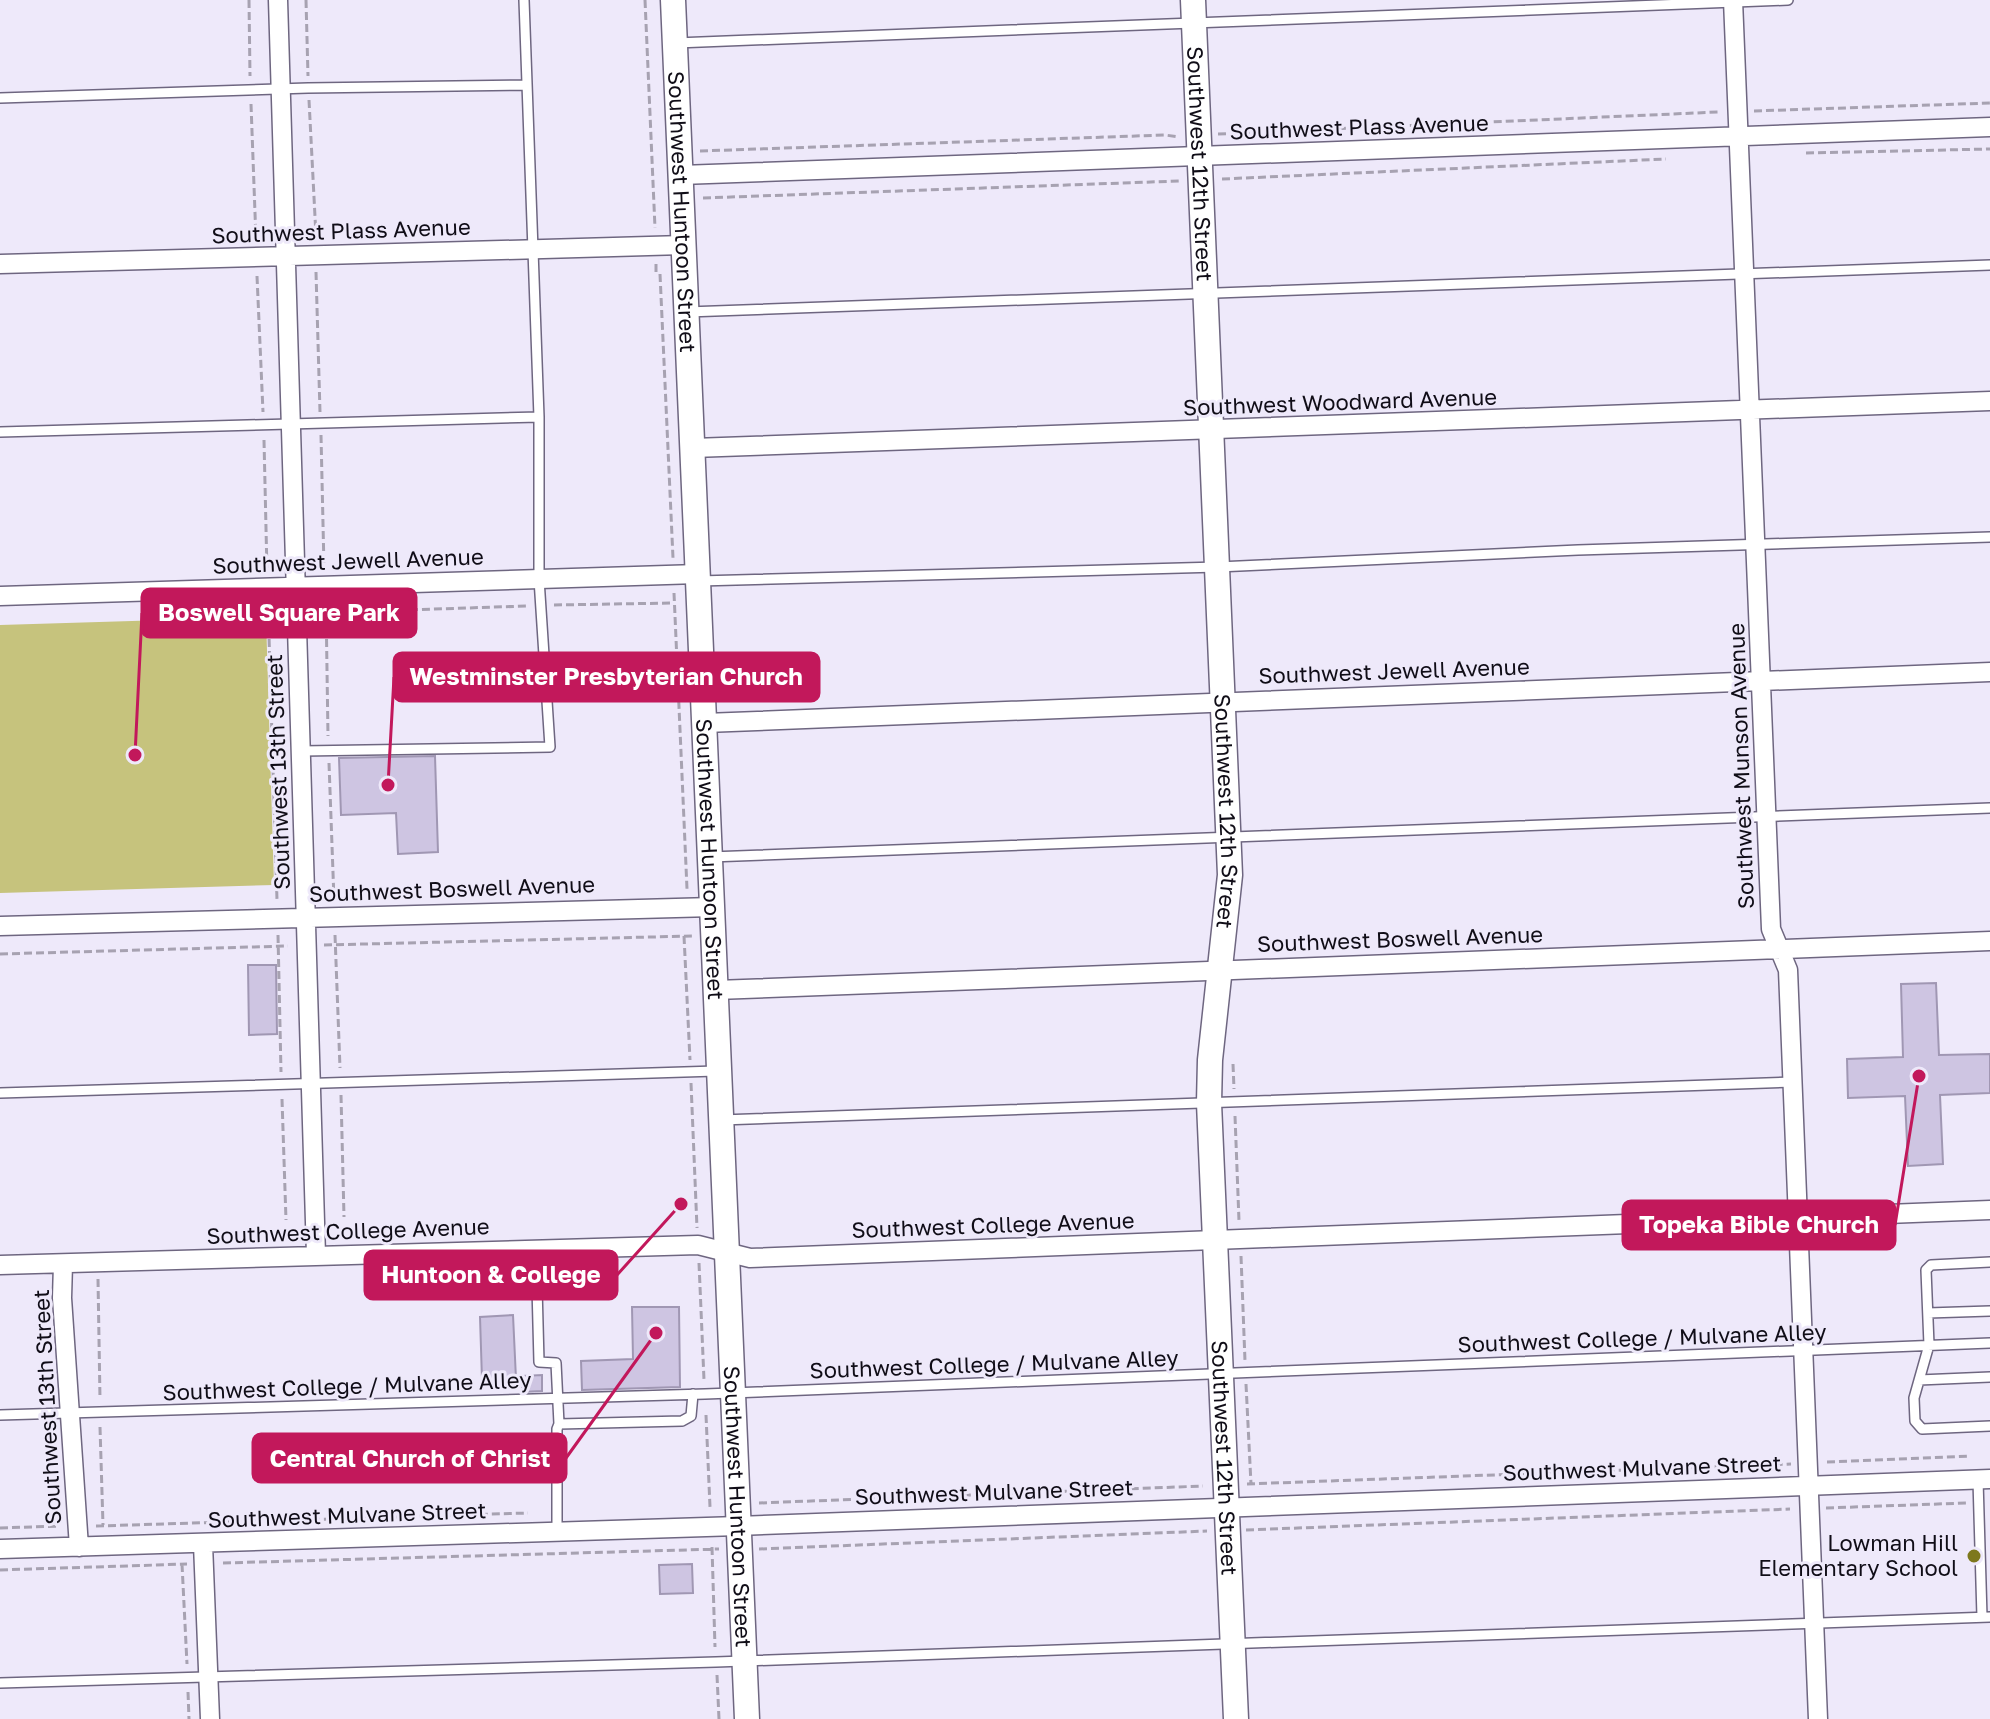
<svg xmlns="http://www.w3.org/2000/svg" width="1990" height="1719" font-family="'Golos Text',sans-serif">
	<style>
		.green { fill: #c6c37d }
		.building { fill: #cec5e2; stroke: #a097b3; stroke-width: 2 }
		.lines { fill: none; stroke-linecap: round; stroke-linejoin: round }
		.service-casing { stroke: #6e6680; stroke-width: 12 }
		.minor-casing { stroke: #6e6680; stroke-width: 21 }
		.secondary-casing { stroke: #6e6680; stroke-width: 27 }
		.path { stroke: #a7a2b1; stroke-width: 3; stroke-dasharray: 8 4; stroke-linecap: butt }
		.service { stroke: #fff; stroke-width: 9 }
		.minor { stroke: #fff; stroke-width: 18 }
		.secondary { stroke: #fff; stroke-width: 24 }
		.poi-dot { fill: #7d781d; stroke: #eee9fa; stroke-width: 3 }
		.labels { text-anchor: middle; stroke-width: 6; stroke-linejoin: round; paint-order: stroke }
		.street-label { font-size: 22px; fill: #100d17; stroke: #eee9fa }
		.poi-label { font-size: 22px; fill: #100d17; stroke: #eee9fa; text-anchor: end }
		.leader { fill: none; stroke: #c2185b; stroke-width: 3 }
		.callout-dot { fill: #c2185b; stroke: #eee9fa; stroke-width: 3 }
		.callout { fill: #c2185b; stroke: #c2185b; stroke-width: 3 }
		.callout-label { font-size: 24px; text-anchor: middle; font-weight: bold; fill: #fff }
	</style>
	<rect width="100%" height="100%" fill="#eee9fa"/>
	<path class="green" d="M266,617L274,885L0,893V625Z"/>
	<path class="building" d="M435,756L438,852L398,854L396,813L341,815L339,758Z
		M248,965H276L277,1034L249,1035Z
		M1936,983L1939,1055L1990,1054V1093L1940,1095L1943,1164L1908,1166L1905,1096L1848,1098L1847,1059L1903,1057L1901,984Z
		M632,1307H679L680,1387L582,1390L581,1361L633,1359Z
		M513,1315L516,1379L482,1380L480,1317Z
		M542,1375V1391L522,1392V1376Z
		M692,1564L693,1593L660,1594L659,1565Z"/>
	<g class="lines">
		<g class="service-casing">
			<path id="service" d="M676,43L1788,0
				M0,98L308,88L525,85
				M687,312L1990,265
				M0,432L539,417
				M699,581L1218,567L1578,550L1990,537
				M302,751L550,747L539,579V417L524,0
				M710,857L1990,808
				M0,1093L716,1071
				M721,1120L1793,1082
				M536,1249L539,1362L556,1363L559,1424
				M1990,1262L1931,1265L1926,1270L1929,1345L1914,1398L1915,1421L1922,1429L1990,1426
				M1928,1313L1990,1311
				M1919,1380L1990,1377
				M0,1415L705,1394L1990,1343
				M1978,1480L1982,1617
				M557,1532V1429L559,1424L682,1421L691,1416L693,1394
				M0,1683L716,1662L1990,1617"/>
		</g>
		<g class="minor-casing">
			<path id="minor" d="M278,0L316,1255
				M1733,0L1771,929L1788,970L1818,1719
				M681,175L1990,127
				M0,264L684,245
				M693,448L1990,401
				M0,596L698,574
				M705,723L1990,672
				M0,926L713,907
				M716,990L1990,941
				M63,1264L62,1298L79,1547
				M0,1265L698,1245L750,1258L1990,1210
				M203,1544L210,1719
				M0,1549L738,1526L1990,1479"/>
		</g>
		<g class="secondary-casing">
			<g id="secondary">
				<path id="s1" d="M673,0L747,1719"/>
				<path id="s2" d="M1193,0L1230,875L1210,1060L1209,1103L1236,1719"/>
			</g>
		</g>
		<path class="path" d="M249,0L250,76
			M306,0L308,76
			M645,0L655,228
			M309,100L316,236
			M251,104L256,240
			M1754,111L1990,103
			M1218,134L1718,112
			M700,151L1165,135L1179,137
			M1806,153L1990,149
			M1222,179L1666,159
			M703,198L1179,181
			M656,264V274
			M316,272L320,412
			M660,274L673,558
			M257,276L263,412
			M321,435L324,568
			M264,440L267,572
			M674,593L687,889
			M268,603L277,900
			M326,603L328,736
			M554,605L674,603
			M314,613L527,606
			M329,763L334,900
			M278,935L281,1072
			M335,935L340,1068
			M684,936L690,1060
			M324,945L692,936
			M0,954L288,946
			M1233,1064L1234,1089
			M691,1083L697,1228
			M341,1095L344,1217
			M282,1099L286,1220
			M1235,1116L1239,1221
			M1241,1256L1245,1361
			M699,1263L704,1380
			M98,1279L100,1399
			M1246,1384L1251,1484
			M706,1415L710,1507
			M100,1427L103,1525
			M1827,1462L1970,1456
			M1247,1484L1791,1464
			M759,1503L1203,1486
			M1826,1508L1966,1503
			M96,1526L528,1513
			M0,1528L60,1526
			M1246,1530L1790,1509
			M712,1547L715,1647
			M759,1549L1207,1531
			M223,1563L719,1549
			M182,1564L187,1664
			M0,1570L187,1564
			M717,1675L719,1719
			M188,1692L189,1719"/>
		<use href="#service" class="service"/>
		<use href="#minor" class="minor"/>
		<use href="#secondary" class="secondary"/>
	</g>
	<circle class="poi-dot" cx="1974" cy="1556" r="8"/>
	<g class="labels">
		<g class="street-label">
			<text transform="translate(1359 127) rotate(-2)" y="8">Southwest Plass Avenue</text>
			<text dy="8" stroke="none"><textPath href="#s2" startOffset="164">Southwest 12th Street</textPath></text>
			<text dy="8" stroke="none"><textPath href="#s1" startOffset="212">Southwest Huntoon Street</textPath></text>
			<text transform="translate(341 231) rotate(-2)" y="8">Southwest Plass Avenue</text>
			<text transform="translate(1340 402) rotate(-2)" y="8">Southwest Woodward Avenue</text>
			<text transform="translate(348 561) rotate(-2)" y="8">Southwest Jewell Avenue</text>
			<text transform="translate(1394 671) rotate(-2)" y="8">Southwest Jewell Avenue</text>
			<text transform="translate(1741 766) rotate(-92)" y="8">Southwest Munson Avenue</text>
			<text transform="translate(278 772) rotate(-92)" y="8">Southwest 13th Street</text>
			<text dy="8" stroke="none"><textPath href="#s2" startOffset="812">Southwest 12th Street</textPath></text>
			<text dy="8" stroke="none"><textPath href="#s1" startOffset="860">Southwest Huntoon Street</textPath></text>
			<text transform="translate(452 889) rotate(-2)" y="8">Southwest Boswell Avenue</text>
			<text transform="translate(1400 939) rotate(-2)" y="8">Southwest Boswell Avenue</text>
			<text transform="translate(993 1225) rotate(-2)" y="8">Southwest College Avenue</text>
			<text transform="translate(348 1231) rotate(-2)" y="8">Southwest College Avenue</text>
			<text transform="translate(1642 1338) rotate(-2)" y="8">Southwest College / Mulvane Alley</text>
			<text transform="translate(994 1364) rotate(-2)" y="8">Southwest College / Mulvane Alley</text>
			<text transform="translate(347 1386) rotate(-2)" y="8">Southwest College / Mulvane Alley</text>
			<text transform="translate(47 1407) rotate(-93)" y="8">Southwest 13th Street</text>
			<text dy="8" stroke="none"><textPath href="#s2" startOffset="1460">Southwest 12th Street</textPath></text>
			<text transform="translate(1642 1468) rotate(-2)" y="8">Southwest Mulvane Street</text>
			<text transform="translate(994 1492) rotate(-2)" y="8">Southwest Mulvane Street</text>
			<text dy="8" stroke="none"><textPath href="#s1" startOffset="1508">Southwest Huntoon Street</textPath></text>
			<text transform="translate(347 1515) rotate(-2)" y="8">Southwest Mulvane Street</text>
		</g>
		<g class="poi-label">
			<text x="1958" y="1551">Lowman Hill<tspan x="1958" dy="25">Elementary School</tspan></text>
		</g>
	</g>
	<path class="leader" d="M135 755L142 613M388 785L394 677M1919 1076L1895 1225M681 1204L617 1275M656 1333L566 1458"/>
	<g class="callout-dot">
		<circle cx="135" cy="755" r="8"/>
		<circle cx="388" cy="785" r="8"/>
		<circle cx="1919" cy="1076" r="8"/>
		<circle cx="681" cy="1204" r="8"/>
		<circle cx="656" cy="1333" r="8"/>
	</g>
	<g class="callout">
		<rect x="142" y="589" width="274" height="48" rx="8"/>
		<rect x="394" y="653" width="425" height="48" rx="8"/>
		<rect x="1623" y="1201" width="272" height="48" rx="8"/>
		<rect x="365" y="1251" width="252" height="48" rx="8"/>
		<rect x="253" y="1434" width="313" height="48" rx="8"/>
	</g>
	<g class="callout-label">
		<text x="279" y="621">Boswell Square Park</text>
		<text x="606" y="685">Westminster Presbyterian Church</text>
		<text x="1759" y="1233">Topeka Bible Church</text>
		<text x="491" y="1283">Huntoon &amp; College</text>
		<text x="410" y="1467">Central Church of Christ</text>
	</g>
</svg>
